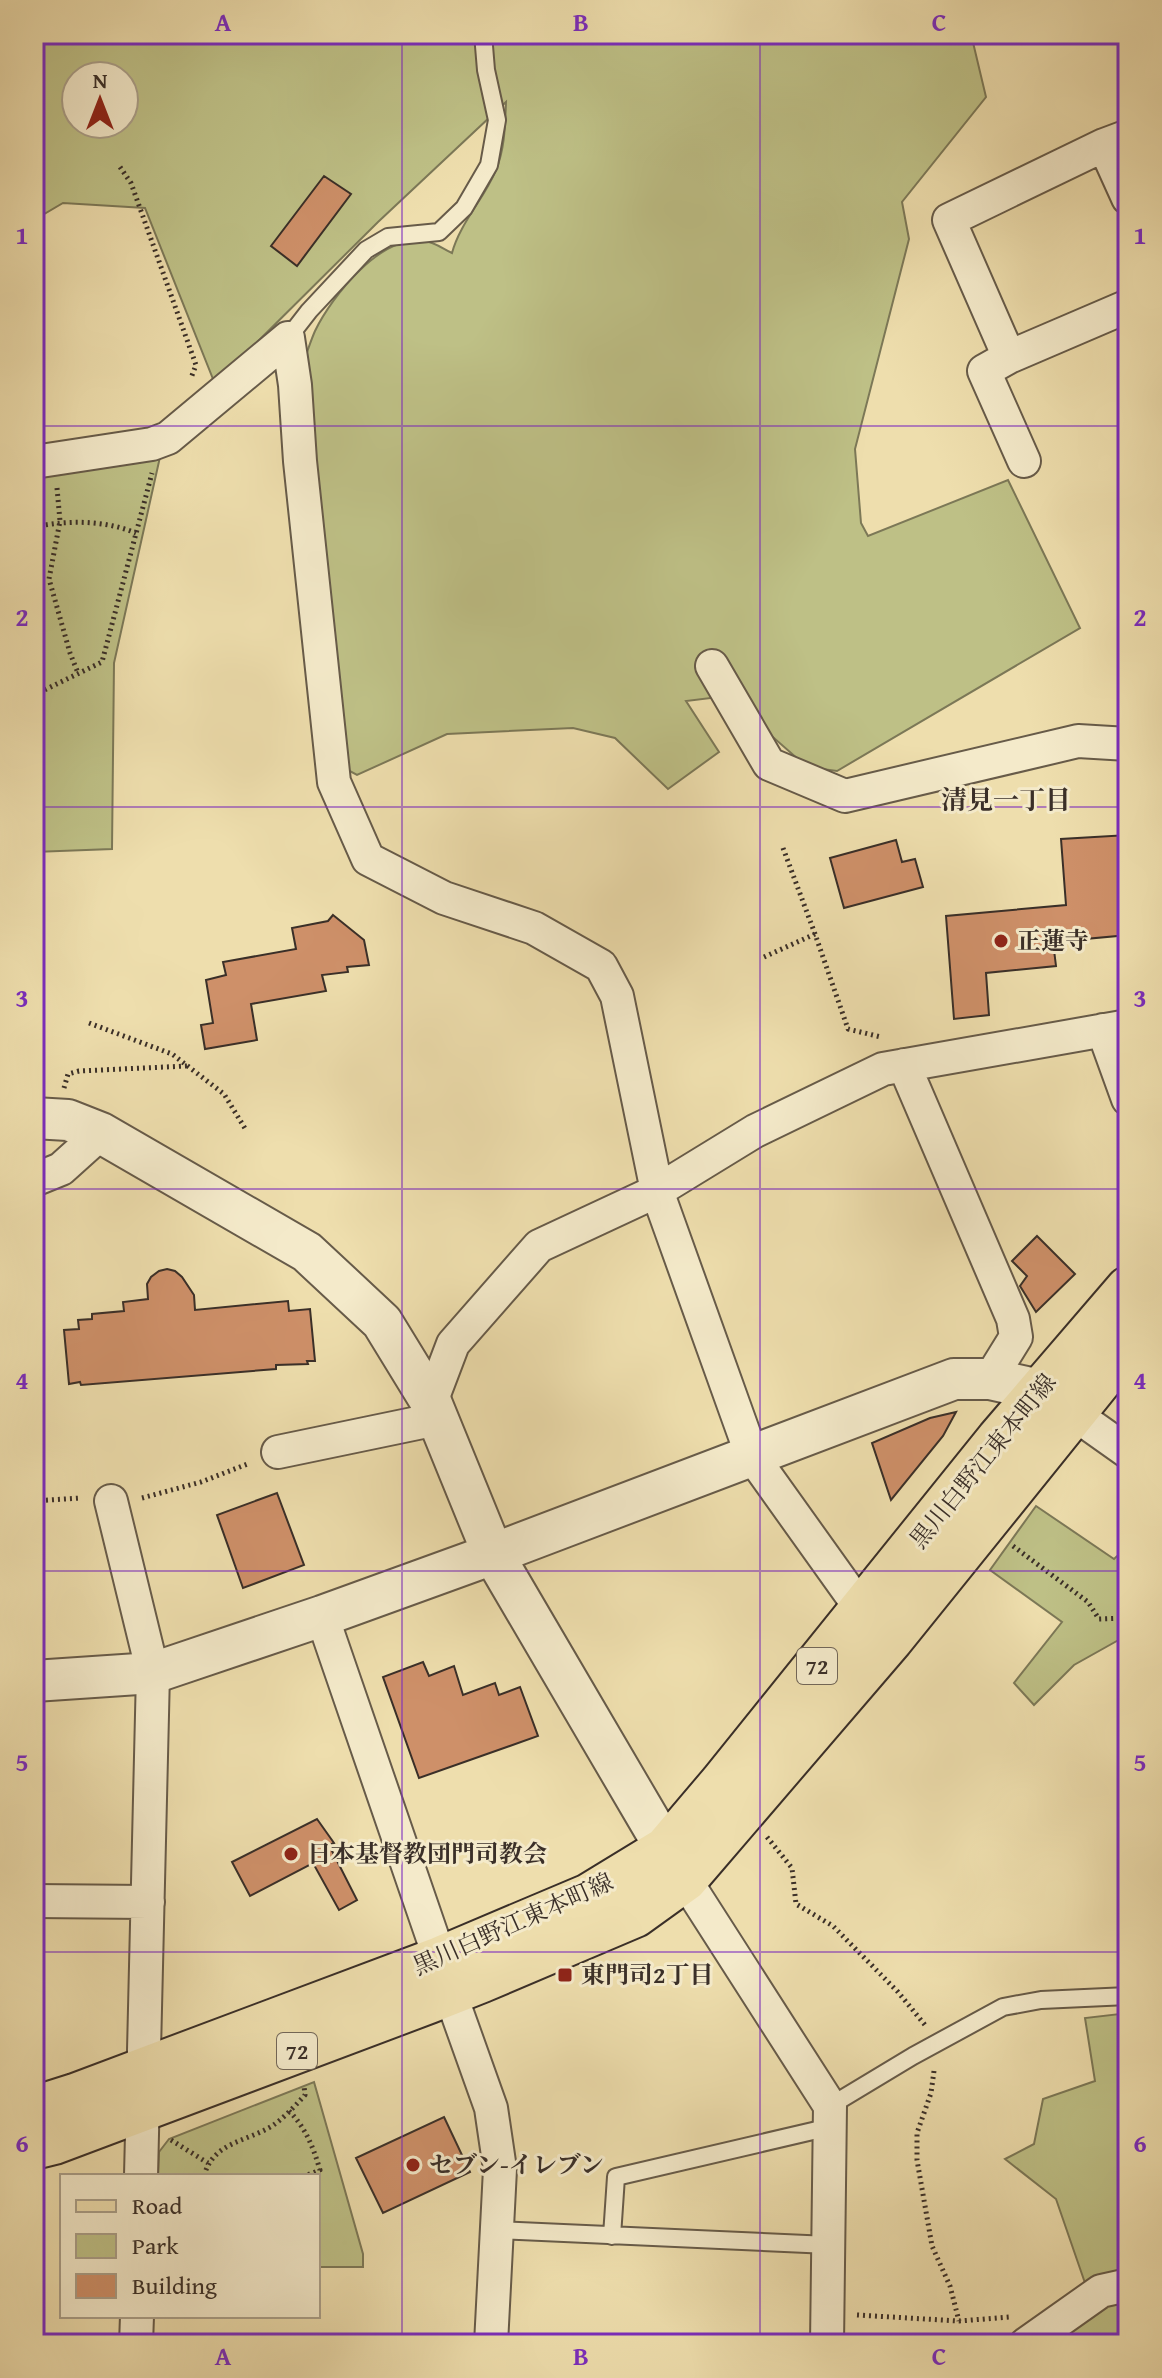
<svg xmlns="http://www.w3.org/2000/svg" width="1162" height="2378" font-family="'Gentium Book Plus','Noto Serif JP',serif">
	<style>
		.green { fill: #bec086; stroke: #7c7857; stroke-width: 2; fill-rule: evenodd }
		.building { fill: #ce9069; stroke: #3a2f28; stroke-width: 2 }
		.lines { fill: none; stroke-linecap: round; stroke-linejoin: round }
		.service-casing { stroke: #675b49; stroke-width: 20 }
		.minor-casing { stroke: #675b49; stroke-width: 36 }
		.tertiary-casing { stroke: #675b49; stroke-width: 44 }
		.primary-casing { stroke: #3a2f28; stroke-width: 48 }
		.path { stroke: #3a2f28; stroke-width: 5; stroke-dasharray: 2 4; stroke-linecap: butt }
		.service { stroke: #f4eaca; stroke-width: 16 }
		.minor { stroke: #f4eaca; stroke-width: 32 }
		.tertiary { stroke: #f4eaca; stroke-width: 40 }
		.primary { stroke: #eedead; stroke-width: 44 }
		.grid { fill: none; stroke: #7b2cbf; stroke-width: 2; stroke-opacity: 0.55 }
		.poi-dot { fill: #8f2418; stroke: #f4eaca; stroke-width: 3 }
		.labels { text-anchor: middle; stroke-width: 6; stroke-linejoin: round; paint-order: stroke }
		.shield { fill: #f4eaca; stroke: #726759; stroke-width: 2 }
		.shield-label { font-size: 22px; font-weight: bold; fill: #3a2f28 }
		.poi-label { font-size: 24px; font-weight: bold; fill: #3a2f28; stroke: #f4eaca; text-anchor: start }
		.street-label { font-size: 24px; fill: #3a2f28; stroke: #f4eaca }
		.neighbourhood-label { font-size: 26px; font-weight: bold; fill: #3a2f28; stroke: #f4eaca }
		.neatline { fill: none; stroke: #7b2cbf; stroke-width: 3 }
		.grid-label { font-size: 26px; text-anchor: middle; font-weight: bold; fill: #7b2cbf }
	</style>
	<rect width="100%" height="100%" fill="#eedead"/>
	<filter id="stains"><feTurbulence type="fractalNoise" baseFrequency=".0025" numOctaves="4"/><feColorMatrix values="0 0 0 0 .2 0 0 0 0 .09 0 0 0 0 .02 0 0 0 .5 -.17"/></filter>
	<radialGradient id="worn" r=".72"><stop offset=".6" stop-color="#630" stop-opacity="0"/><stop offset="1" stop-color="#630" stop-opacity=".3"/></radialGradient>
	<path class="green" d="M34,34H971L986,97L902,202L909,239L855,449L861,523L868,536L1008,480L1080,628L837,771L807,767L750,717L743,694L686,701L719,752L668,789L615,738L573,728L447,734L357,775L346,769L304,360C308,350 311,340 315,331C332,296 381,234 424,241C435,242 443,249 452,253C460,223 484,199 496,170C505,148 505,125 506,102L378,222L215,384L145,208L63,203L34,220ZM76,76H124V124H76Z
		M160,457L114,663L112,849L34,852V476Z
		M1036,1506L1114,1559L1128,1546V1643L1124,1637L1074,1665L1034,1705L1014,1683L1062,1622L990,1570Z
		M1128,2013V2277L1085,2283L1056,2199L1005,2159L1034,2144L1043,2099L1095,2081L1085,2018Z
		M314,2082L363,2254V2267H318V2176H158L159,2152L169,2139Z
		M1107,2304L1128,2306V2344H1042Z"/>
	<path class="building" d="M324,176L351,194L297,266L271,246Z
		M1128,835V935L1053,942L1056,966L986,973L989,1015L954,1019L946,916L1066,905L1061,839Z
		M896,840L902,862L915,859L923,887L844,908L830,858Z
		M333,915L364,940L369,965L347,967L348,972L322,975L326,991L251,1004L257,1040L205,1049L201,1025L213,1023L206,980L226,975L223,962L296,949L292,928L328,921Z
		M1037,1236L1075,1274L1036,1312L1020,1286L1027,1276L1012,1261Z
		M167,1269L175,1271L182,1277L194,1295L195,1310L288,1301L289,1311L310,1309L315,1361H307L308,1364L276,1365V1369L81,1385L80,1382L69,1384L64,1330L79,1329L78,1320L92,1319V1314L124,1311L123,1302L148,1299L147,1284L151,1277L159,1271Z
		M956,1412L943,1436L891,1500L872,1443L930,1418Z
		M277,1493L304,1565L243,1588L217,1515Z
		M423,1662L429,1676L454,1666L463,1695L495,1683L499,1695L520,1687L538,1736L419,1778L383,1677Z
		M317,1819L334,1843L329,1845L357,1900L339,1910L313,1863L250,1896L232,1862Z
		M444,2117L470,2172L383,2213L356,2158Z"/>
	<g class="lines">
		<g class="service-casing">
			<path id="service" d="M288,338L309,311L366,250L388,237L439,232L464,208L489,165L497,120L486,70L483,34
				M830,2106L913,2056L1003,2007L1041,2000L1128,1996
				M497,2230L829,2245
				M612,2236L616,2177L830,2127"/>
		</g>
		<g class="minor-casing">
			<path id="minor" d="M1104,145L1128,198
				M288,338L295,385L300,461L334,782L368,859L444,898L534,928L601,966L617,996L657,1191L752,1456L862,1610L877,1625
				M1009,357L1128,306
				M1024,461L984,371L1009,357L949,220L1104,145L1128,136
				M34,462L152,444L168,438L288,338
				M712,666L769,764L845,796L1078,741L1128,744
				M1103,1030L1128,1099
				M904,1065L1013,1319L1016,1337L990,1379
				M34,1180L61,1169L101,1133
				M1056,1401L1128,1452
				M431,1402L453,1344L539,1246L657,1191L755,1131L883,1069L1128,1026
				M278,1452L437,1419
				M111,1501L153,1673L141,2176
				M322,1616L440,1959L450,1993L491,2108L500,2169L491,2344
				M673,1861L830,2106L827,2344
				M34,1901L148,1902
				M136,2344L137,2316
				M1026,2344L1101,2291L1128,2285"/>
		</g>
		<g class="tertiary-casing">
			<path id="tertiary" d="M34,1118L68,1120L101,1133L307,1252L382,1322L431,1402L493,1554L666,1849
				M34,1681L153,1673L322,1616L493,1554L954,1379H990L1040,1390"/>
		</g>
		<g class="primary-casing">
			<path id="primary" d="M34,2109L75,2096L440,1959L589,1896L666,1849L722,1783L999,1439L1128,1289
				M34,2147L54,2142L429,2001L482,1980L635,1915L685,1879L891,1639L1128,1345"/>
		</g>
		<path class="path" d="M120,167L131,183L196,365L191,378
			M57,488L60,521L49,579L70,653L78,673
			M34,527C68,520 104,520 136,533
			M34,695L102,662L152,473
			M783,848L815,934L848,1029L881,1037
			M764,957L815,934
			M89,1023L172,1054L224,1094L246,1130
			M64,1088L68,1074L79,1071L187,1066
			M142,1498L201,1482L250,1463
			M34,1501L81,1498
			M1013,1546L1088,1602L1099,1619L1128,1618
			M767,1837L792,1868L796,1904L833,1926L898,1992L925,2025
			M934,2071L931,2093L917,2133V2160L932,2246L950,2286L959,2321
			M289,2111C306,2128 313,2147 320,2170L305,2176
			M171,2140L208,2163
			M204,2176C213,2142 246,2142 272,2126C284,2118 295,2106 305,2095L304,2086
			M857,2315L959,2321L1010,2317"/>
		<use href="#service" class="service"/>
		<use href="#minor" class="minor"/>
		<use href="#tertiary" class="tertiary"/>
		<use href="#primary" class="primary"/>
	</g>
	<path class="grid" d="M402,34V2344M760,34V2344M34,426H1128M34,807H1128M34,1189H1128M34,1571H1128M34,1952H1128"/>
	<g class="poi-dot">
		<circle cx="1001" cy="941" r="8"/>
		<circle cx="291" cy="1854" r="8"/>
		<rect x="557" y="1967" width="16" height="16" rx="4"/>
		<circle cx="413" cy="2165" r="8"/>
	</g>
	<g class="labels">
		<g class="shield">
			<rect x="797" y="1648" width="40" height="36" rx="6"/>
			<rect x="277" y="2033" width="40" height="36" rx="6"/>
		</g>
		<g class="shield-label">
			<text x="817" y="1674">72</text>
			<text x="297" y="2059">72</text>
		</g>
		<g class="poi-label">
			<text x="1017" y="949">正蓮寺</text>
			<text x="307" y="1862">日本基督教団門司教会</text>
			<text x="581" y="1983">東門司2丁目</text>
			<text x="429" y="2173">セブン-イレブン</text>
		</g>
		<g class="street-label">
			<text transform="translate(983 1461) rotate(-51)" y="8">黒川白野江東本町線</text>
			<text transform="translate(513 1924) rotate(-24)" y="8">黒川白野江東本町線</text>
		</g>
		<g class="neighbourhood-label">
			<text x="1006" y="809">清見一丁目</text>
		</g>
	</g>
	<rect width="1162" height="2378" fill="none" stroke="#eedead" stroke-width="88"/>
	<rect x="60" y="2174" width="260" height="144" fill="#f4eaca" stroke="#aa9f89" stroke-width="2"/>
	<rect x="76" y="2200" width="40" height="12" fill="#eedead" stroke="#aa9f89" stroke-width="2"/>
	<text x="132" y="2214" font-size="24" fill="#3a2f28">Road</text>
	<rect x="76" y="2234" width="40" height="24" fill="#bec086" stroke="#aa9f89" stroke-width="2"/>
	<text x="132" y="2254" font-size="24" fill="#3a2f28">Park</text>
	<rect x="76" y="2274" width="40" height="24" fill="#ce9069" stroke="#aa9f89" stroke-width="2"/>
	<text x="132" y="2294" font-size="24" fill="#3a2f28">Building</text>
	<g transform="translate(100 100)"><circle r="38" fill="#f4eaca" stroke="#aa9f89" stroke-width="2"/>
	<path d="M0-6L14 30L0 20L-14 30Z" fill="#8f2418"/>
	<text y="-12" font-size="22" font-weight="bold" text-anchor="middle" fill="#3a2f28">N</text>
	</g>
	<rect x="44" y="44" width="1074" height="2290" class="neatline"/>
	<g class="grid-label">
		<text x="223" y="31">A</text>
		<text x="581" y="31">B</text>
		<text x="939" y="31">C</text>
		<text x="22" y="244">1</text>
		<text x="1140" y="244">1</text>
		<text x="22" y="626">2</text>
		<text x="1140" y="626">2</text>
		<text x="22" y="1007">3</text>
		<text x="1140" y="1007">3</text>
		<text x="22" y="1389">4</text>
		<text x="1140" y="1389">4</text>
		<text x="22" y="1771">5</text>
		<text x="1140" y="1771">5</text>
		<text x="22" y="2152">6</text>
		<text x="1140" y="2152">6</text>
		<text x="223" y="2365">A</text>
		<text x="581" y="2365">B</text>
		<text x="939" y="2365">C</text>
	</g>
	<rect width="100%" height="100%" filter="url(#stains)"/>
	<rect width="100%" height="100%" fill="url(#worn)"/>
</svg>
